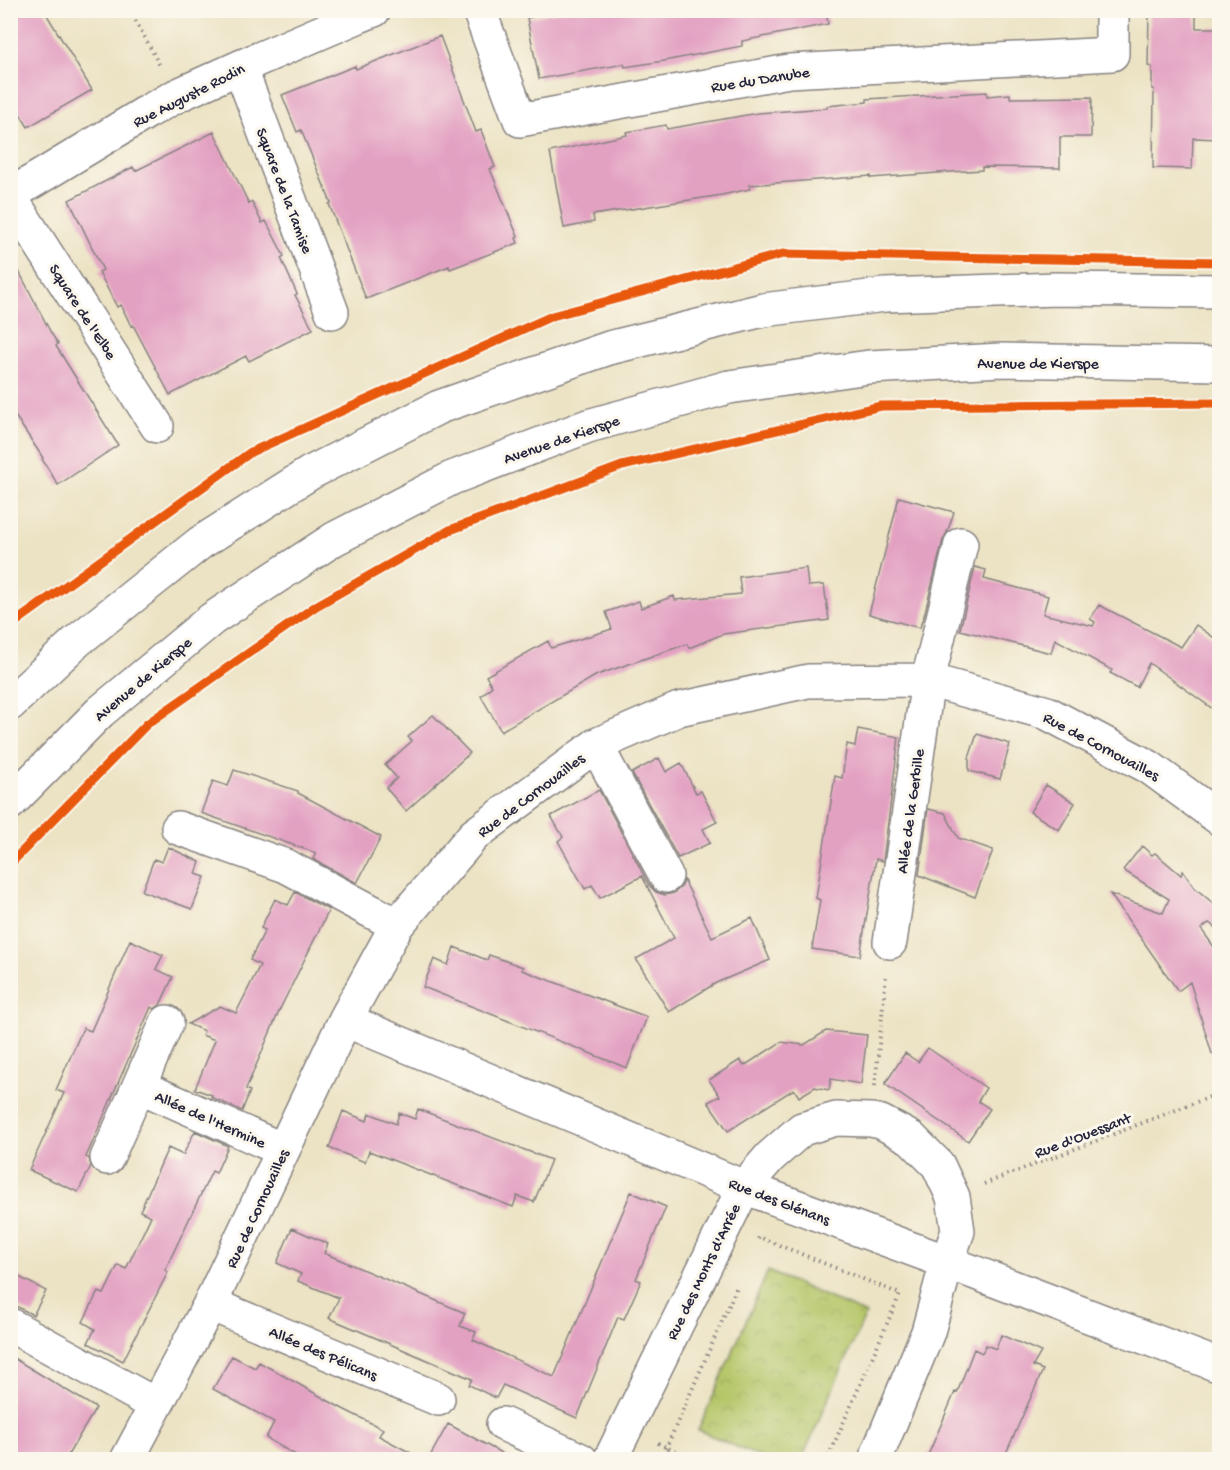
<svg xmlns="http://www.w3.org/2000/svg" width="1230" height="1470" font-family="'Gochi Hand',sans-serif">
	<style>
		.park { fill: url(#park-crowns); stroke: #6c7452; stroke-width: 1.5 }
		.building { fill: #e3a1c2 }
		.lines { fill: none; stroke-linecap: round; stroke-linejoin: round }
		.minor-casing { stroke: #878280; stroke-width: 36 }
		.major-casing { stroke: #878280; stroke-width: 36 }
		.path { stroke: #878280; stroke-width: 4; stroke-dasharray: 1.5 4.5; stroke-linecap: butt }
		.minor { stroke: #fff; stroke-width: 33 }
		.major { stroke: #fff; stroke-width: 33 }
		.cycleway-casing { stroke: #fbf7ec; stroke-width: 13 }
		.cycleway { stroke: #e8590c; stroke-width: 9 }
		.labels { text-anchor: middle; stroke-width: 6; stroke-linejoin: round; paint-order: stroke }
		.street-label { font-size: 16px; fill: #22223b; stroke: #fbf7ec }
	</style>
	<defs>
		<pattern id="park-crowns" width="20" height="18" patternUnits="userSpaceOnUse" patternTransform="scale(1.5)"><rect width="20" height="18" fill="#b5c669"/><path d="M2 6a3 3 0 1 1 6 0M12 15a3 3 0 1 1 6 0" fill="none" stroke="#9baa5c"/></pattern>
	</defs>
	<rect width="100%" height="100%" fill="#fbf7ec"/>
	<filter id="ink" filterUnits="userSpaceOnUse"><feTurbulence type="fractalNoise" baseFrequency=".0167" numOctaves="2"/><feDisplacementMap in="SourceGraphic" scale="12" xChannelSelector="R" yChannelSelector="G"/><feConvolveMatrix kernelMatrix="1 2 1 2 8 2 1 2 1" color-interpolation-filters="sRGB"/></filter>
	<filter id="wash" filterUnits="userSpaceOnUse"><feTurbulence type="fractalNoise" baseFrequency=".008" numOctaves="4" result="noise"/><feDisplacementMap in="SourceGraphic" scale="24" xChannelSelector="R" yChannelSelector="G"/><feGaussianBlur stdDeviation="1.35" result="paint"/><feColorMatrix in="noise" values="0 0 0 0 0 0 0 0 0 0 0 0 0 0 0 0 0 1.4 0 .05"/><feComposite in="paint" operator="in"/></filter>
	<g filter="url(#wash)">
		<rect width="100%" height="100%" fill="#ece3c4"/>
		<path class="park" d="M768,1271L866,1314L802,1459H765L698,1430Z"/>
		<g id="blocks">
			<path class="building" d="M10,10H44L92,90L28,127L10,98Z
				M567,10H826L828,24L742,41V46L664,61L625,67L624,64L539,79L527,18Z
				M1149,10H1196V28H1220V139L1193,138L1192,169L1153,168L1154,89H1152V67L1148,66Z
				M440,36L476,132L481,130L495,167L490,169L518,237L516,238L518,243L450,269L449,266L366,299L329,204L331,203L301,130L297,132L282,95L355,66L356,69Z
				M987,92V96L1010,94V98L1092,97L1091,137H1060V168L982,167V170L951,172L871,178V176L749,185L750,189L722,195L593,215L594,222L564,228L550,152L627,135L626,132L666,125L667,129L758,113L827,108V106L867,102V99Z
				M214,132L249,204L252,202L262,223L266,221L284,256L281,258L297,294L295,295L313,329L249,361L246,356L170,395L133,325L131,326L121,305L117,307L99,272L103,270L69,200L133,167L135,171Z
				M10,254L51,333L58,344L56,346L118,445L58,485L42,459L43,458L10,408Z
				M899,497L954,512L948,530L943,540L923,620H922L920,628L869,614Z
				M975,567L986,570L984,579L1048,596L1043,614L1093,626L1095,622L1090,619L1099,605L1181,647L1196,625L1220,642V714L1149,663L1137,687L1110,673L1112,670L1055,639L1051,653L960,630Z
				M806,568L808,586L824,585L829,620L723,634L689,648L687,644L597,675L501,731L481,696L492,686L486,676L548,641L551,648L612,629L606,612L639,601L641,608L674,596L675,600L741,594L739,577Z
				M433,715L470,753L406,811L386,788L397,778L385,765L412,741L408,737Z
				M858,729L899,737L883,861L876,859L860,956L812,949L820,900L816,898L835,776L842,778L847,744L855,746Z
				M977,734L1010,744L1000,779L969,771V758Z
				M659,758L666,772L681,763L696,793L701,791L717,822L703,829L710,843L678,858L632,773Z
				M234,770L298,791V793L381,837L357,883L313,859L316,853L201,813L213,781L228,786Z
				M1046,785L1075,803L1059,830L1030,812Z
				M599,790L649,885L656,892L665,895L674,893L682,886L684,880L712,937L752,918L770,960L716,983L669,1012L636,959L674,938L642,876L600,898L592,885L585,889L558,841L563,837L551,816Z
				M928,809L945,813L958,838L993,850L975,897L919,875Z
				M1142,846L1152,855L1155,853L1181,875L1183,871L1194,887L1220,909V927L1218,929L1209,923L1201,929L1220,955V1053L1212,1054L1190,982L1178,991L1110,894L1163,913L1169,899L1123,870Z
				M168,847L200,862L196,874L205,877L192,909L142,891L154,859L162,862Z
				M295,892L329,910L280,1009L246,1089L250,1091L242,1111L211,1097L212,1095L195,1089L215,1040L202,1035L204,1031L188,1024L220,1006L236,1013L260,965L250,960L265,930L261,928L275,899L288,905Z
				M130,940L163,955L156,969L173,977L160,1005L154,1009L151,1007L86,1157L89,1158L91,1166L78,1192L29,1170L64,1093L56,1090L83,1028L91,1031Z
				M454,947L487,960L489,955L523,967L522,970L647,1017L627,1068L423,987L434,959L448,965Z
				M826,1031L867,1035L861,1084L831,1079L829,1090L815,1087L799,1097L794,1089L728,1131L708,1102L720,1096L709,1080L740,1060L744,1066L781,1042L804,1045Z
				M928,1048L986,1088L978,1101L990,1109L968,1141L885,1084L905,1053L918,1062Z
				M418,1109L551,1160L534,1202L517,1196L513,1207L369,1151L365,1162L329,1148L343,1111L367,1121L369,1113L396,1124L399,1113L415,1119Z
				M195,1131L228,1146L216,1173L212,1171L165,1270L168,1272L123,1361L88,1343L95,1329L83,1322L98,1292L104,1294L118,1265L126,1269L151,1216L140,1211L168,1148L183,1155Z
				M631,1192L666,1207L636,1279L641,1281L624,1319L618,1317L577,1418L503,1385L496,1398L469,1385L472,1379L329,1318L339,1298L298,1281L301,1274L277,1263L292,1228L328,1244L324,1253L465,1313L460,1326L476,1332L473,1340L554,1377Z
				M10,1272L46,1291L33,1315L10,1303Z
				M1001,1335L1041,1352L1033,1366L1043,1370L1003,1460H926L955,1392L957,1393L974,1349L982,1353L986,1345L996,1349Z
				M10,1356L96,1408L65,1460H20L10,1453Z
				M232,1356L255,1368L259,1362L343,1409L383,1429L379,1436L424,1460H304L266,1438L274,1422L213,1389Z
				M448,1424L461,1431L514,1460H428Z"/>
		</g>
	</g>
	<g filter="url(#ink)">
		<use href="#blocks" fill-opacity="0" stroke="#878280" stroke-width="1.5"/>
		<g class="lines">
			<g class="minor-casing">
				<path id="minor" d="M479,10L520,120L789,71L1112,54V10
					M240,67L332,312
					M10,195L147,112L176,96L240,67L359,16L374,10
					M10,197L157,426
					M596,745L666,876
					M178,828L286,866L397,925
					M890,942L928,680L961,544
					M345,1020L744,1187L947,1262L1220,1366
					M139,1086L283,1150
					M107,1158L167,1022
					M210,1304L438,1399
					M10,1325L156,1405
					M503,1424L581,1460
					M127,1460L210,1304L345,1020L397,925L474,835L596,745L679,709L808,681L928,680L1047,713L1149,767L1220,819
					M610,1460L744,1187L770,1157L802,1129L836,1119L871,1120L881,1122L911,1138L938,1165L953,1197L958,1231L947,1262L928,1332L875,1460"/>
			</g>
			<g class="major-casing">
				<path id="major" d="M10,704L77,641L200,543L310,473L439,407L609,348L763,310L885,295L1056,289L1220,291
					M10,803L100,712L212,619L334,539L452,478L588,426L729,387L869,367L1001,360L1220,364"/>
			</g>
			<path class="path" d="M130,10L160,66
				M875,1086L886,975
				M984,1184L1220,1093
				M758,1239L759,1237L900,1294L827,1460
				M658,1443L692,1460
				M661,1460L737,1287"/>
			<use href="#minor" class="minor"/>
			<use href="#major" class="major"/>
			<g class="cycleway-casing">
				<path id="cycleway" d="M10,626L251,452L552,316L783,254L1220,262
					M10,864L147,724L316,606L450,530L622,466L881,406L1220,403"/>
			</g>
			<use href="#cycleway" class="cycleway"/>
		</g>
	</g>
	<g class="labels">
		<g class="street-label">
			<text transform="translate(760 78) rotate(-9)" y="6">Rue du Danube</text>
			<text transform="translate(188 94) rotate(-27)" y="6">Rue Auguste Rodin</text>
			<text transform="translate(286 190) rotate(69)" y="6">Square de la Tamise</text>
			<text transform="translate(84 311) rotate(57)" y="6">Square de l'Elbe</text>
			<text x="1038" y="368">Avenue de Kierspe</text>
			<text transform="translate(561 438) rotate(-19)" y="6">Avenue de Kierspe</text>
			<text transform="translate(142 678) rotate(-40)" y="6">Avenue de Kierspe</text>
			<text transform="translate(1102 745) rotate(28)" y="6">Rue de Cornouailles</text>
			<text transform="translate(530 794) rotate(-37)" y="6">Rue de Cornouailles</text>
			<text transform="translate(909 811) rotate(-82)" y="6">Allée de la Gerbille</text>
			<text transform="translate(211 1118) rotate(24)" y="6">Allée de l'Hermine</text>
			<text transform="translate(1082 1134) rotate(-21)" y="6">Rue d'Ouessant</text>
			<text transform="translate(780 1200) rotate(21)" y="6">Rue des Glénans</text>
			<text transform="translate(256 1208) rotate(-65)" y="6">Rue de Cornouailles</text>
			<text transform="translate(702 1271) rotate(-64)" y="6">Rue des Monts d'Arrée</text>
			<text transform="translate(324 1352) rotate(23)" y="6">Allée des Pélicans</text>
		</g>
	</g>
	<rect width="1230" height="1470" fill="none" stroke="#fbf7ec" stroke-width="36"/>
</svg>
